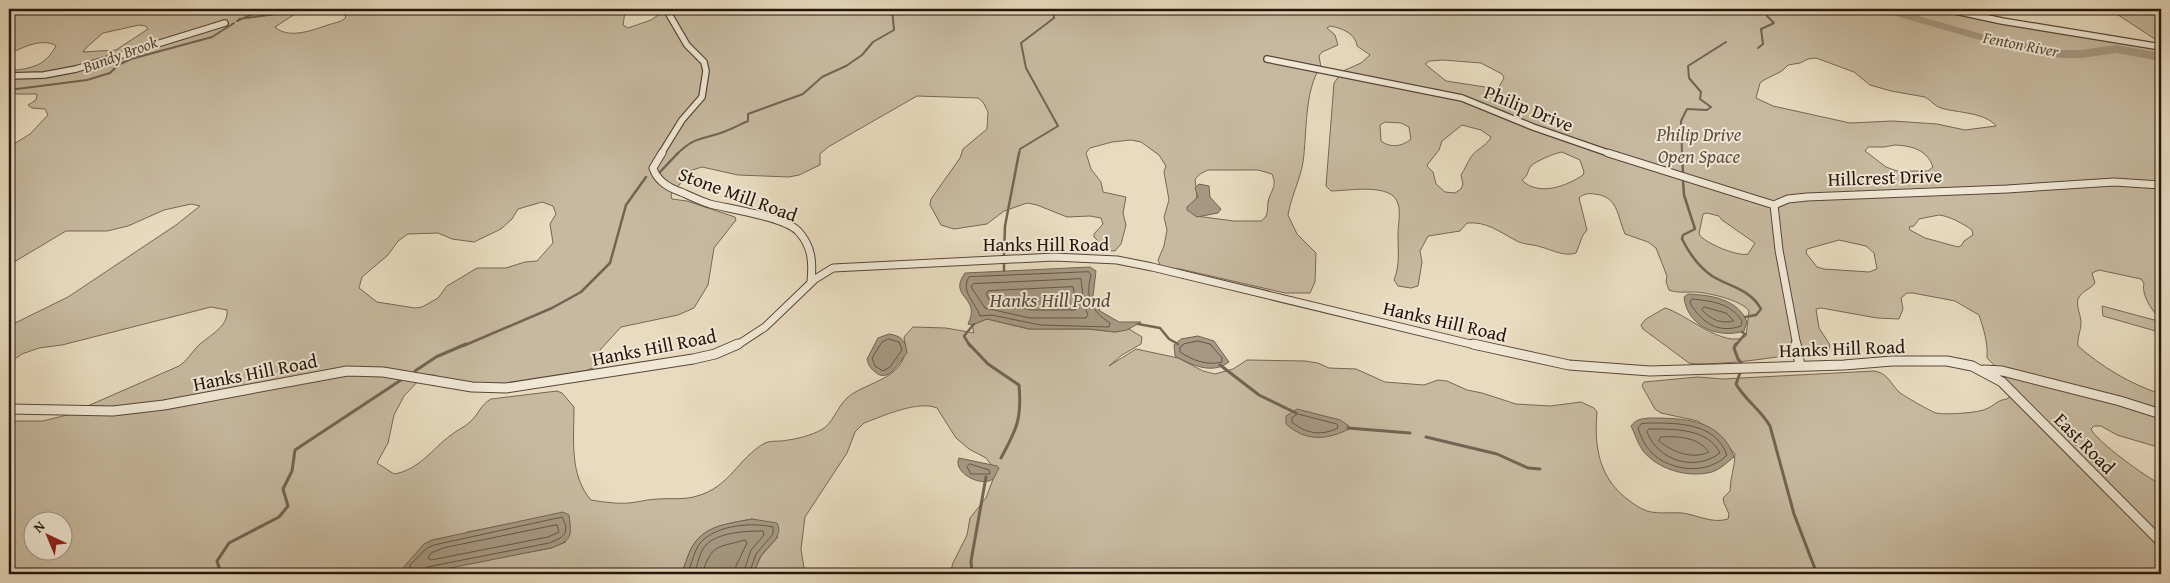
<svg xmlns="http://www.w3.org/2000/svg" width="2170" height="583" font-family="'Gentium Book Plus',serif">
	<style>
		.green { fill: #c7b9a0; stroke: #766756; fill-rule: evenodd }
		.water { fill: #a69882; stroke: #726452 }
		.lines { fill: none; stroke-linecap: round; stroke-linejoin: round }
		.shore { stroke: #665646; stroke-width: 1 }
		.stream-far2 { stroke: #726452; stroke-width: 2 }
		.stream-far1 { stroke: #726452; stroke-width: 2.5 }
		.stream { stroke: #726452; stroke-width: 3 }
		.river { fill: #a69882; fill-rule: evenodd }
		.street-far2-casing { stroke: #564638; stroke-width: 8 }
		.street-far1-casing { stroke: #564638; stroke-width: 9 }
		.street-casing { stroke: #564638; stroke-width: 11 }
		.street-far2 { stroke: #f0e8d5; stroke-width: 5.5 }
		.street-far1 { stroke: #f0e8d5; stroke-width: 7 }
		.street { stroke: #f0e8d5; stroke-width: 9 }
		.labels { text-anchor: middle; stroke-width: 4; stroke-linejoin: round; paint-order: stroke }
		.far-water-label { font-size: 16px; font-style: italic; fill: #59493b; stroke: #f0e8d5 }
		.street-label { font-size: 19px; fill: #25150b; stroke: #f0e8d5 }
		.park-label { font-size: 19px; font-style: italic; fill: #5e4e3f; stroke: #f0e8d5 }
		.water-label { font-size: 20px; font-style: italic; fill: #59493b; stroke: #f0e8d5 }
	</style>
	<rect width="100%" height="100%" fill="#e8dbbf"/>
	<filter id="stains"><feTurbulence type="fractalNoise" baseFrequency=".004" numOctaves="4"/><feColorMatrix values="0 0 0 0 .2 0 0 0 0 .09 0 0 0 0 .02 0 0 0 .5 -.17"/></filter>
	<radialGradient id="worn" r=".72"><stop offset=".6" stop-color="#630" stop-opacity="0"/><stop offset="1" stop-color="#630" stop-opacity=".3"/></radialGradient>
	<path class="green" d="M9,9H621L625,12L623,25L628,28L651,20L667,9H1934L2034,29L2161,50V321C2153,311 2141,296 2144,283L2141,279L2099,270L2092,273L2095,283C2090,290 2082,290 2078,299C2076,307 2081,315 2081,323C2081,331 2077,337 2078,346C2102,367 2130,384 2161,394V448L2117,435L2101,426H2094L2091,429C2095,440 2149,480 2161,484V574H950L953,563L967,535L970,518L986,498L996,471L986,458L969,449L956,438L937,408C918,400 883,416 864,423L855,432L847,453L805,517L801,549L805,574H753L761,556L778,537L752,519C728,524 703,525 691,549C687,557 685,566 681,574H9V421H43L67,415L179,366C187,361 191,353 198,346C208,336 229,327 227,310L211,307L62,345L39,348L22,354L9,363V326L68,297L176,225L200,206L191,204L164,210L128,226L107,231H66L9,265V147L30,134L48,115L45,109L32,108L28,105L36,100L37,94H9V71C32,68 44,67 56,46C43,37 21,48 9,54ZM314,10L343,14L346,17C341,23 332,23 325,26C310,31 288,39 275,27L295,14ZM139,25L146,26L148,29L116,50L83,52L87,47L103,33ZM1330,26C1342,28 1356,34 1357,46L1370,55L1361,63L1343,71L1334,83L1326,186L1331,191C1347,191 1393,182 1398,204C1401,212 1398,225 1398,234C1398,250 1400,266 1394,280L1398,286L1411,288L1418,286L1422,262L1420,251L1428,236L1460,231L1467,223C1486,221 1500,232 1515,240C1523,245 1533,244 1541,247C1553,250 1564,257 1576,253L1583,235L1587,230L1579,198C1583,194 1588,193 1594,194C1618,196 1617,215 1625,234L1648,242L1656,248L1667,276L1666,282L1669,290C1677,293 1684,292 1693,292C1706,292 1742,300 1749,311L1746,336C1725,350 1685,313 1665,308L1646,319L1641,325L1643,329L1689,363L1696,364C1727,364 1759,360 1789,355C1802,353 1815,354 1828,352L1830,345L1819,328L1816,309L1821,308L1877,318L1899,319L1903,309L1901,298L1907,293H1913L1955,301L1979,315C1984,330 1988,343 1987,358L1996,367L2012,394L2007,399C1997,400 1994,406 1986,409C1978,413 1945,415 1936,413C1932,412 1902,395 1899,392C1890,383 1888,373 1874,371L1723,379L1698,377L1644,382L1642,386L1655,409L1661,413L1698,421L1721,439L1735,454C1735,467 1730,478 1730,491L1723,498L1724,503L1729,514L1728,519C1712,524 1698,515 1682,513C1672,512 1661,514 1651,512C1642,510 1635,505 1627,499C1599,477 1594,447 1597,412L1594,408L1581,402L1550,406L1516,404L1482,393L1467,390L1447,381L1438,380L1424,385L1385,382L1356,369L1329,368L1318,363L1305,361L1247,360L1233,369L1215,374L1203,371L1178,358L1136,349L1109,366L1122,355L1141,344L1142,337L1129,329L1115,332L1089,329H1029L987,319L972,325L974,333L946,328L913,327L904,337C914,379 865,381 847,398C837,407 833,424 821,430C812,435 797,439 788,440C781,442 772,440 765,443C738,458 730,487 697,496C685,500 672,498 659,499C649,499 639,502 629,503C617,504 603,502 591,500C569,475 574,438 574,407L562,393L557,391L491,399C480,405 479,414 470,422C465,427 457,430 451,435C432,449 419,470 394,474L377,463L388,443L394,415L404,396L421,378L428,375H434L448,380L478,384H504L585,371L598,366L602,362L600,350L621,327L678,315L694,308L708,285L714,248L736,220L735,217L687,201L672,199L671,196L672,193L692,170L702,167L738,175L789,177L799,175L820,165V154L828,147L917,96L978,98L983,102L988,112L987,129L963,149L960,158L931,199L930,205L941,225L954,229L987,224L1004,211L1027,203L1037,205L1067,217L1090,216L1101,218L1103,224L1094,234V237L1098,241L1101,250L1115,251L1121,244L1126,225L1123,213L1126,197L1103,192L1101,182L1091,169L1086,153L1090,148L1112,142L1131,140L1141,142L1159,155L1166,166L1164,172L1169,200L1164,217L1167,230L1164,246L1158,260L1161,267L1180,269L1285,293H1310L1315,282L1316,253L1297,234L1288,215C1291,197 1300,180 1303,162C1307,136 1304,88 1321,67L1319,56L1322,52L1338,45L1335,35L1327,28ZM1816,58L1854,72L1870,85L1891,91L1925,97C1931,100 1934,106 1941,108C1957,113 1985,112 1996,126L1965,130L1937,124L1893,121L1850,123L1773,106L1756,98L1760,83L1764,80L1782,71L1788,65L1800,63L1808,59ZM1443,60L1481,63L1502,74L1504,78L1498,89L1446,81L1425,64L1429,61ZM1385,122L1401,123L1409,127L1411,139C1402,147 1390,148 1381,141L1380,125ZM1462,125L1481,130L1491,137C1486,147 1477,148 1471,157C1467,163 1465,169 1461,175L1463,184L1461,189L1455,193L1445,192L1436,184L1433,172L1427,166L1428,164L1439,150L1442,141ZM1895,145C1913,146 1927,150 1933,167L1928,171H1897L1886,167L1865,151L1868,147H1884ZM1562,152L1580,160L1584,172L1583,175C1567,186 1538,197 1522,180C1529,175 1527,171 1531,166C1536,161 1555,153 1562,152ZM1208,170H1258L1272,174C1278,187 1270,191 1268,202C1267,210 1269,216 1261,221H1234L1196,216L1194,213L1197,194L1195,179L1200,174ZM542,202L553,206L556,214L550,224L553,243L537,261L525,262L506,268H477L447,286L438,298L422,307L415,308L377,302L359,288L362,277L388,255L398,241L408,234L438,233L452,239L474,242L501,229L512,219L518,209ZM1707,213L1719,216L1722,220L1755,243L1748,254C1738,257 1704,243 1699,234L1703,214ZM1939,215C1949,216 1964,224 1972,230L1973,235L1964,241L1962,245L1958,247L1925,238L1910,230L1909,227L1914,226L1919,219ZM1839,240L1866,246L1874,253L1877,269L1869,272L1824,269L1817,267L1806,253L1807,249ZM32,520H62V550H32ZM520,522L566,542L551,548L463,564L467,532Z
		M2109,9H2161V43Z
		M2102,306L2158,321L2159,332L2103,316Z"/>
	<path class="water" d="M1199,184L1209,186L1210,197L1221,209L1218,213L1197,217L1187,210V207L1198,197L1195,188Z
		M1090,267L1096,271L1093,296L1100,311L1119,322H1141L1127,330L1115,332L1089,329H1029L987,319L972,325L968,324C982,296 947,298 965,273Z
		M1688,294C1711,295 1738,299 1747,322L1744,331C1719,339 1687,327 1684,297Z
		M889,334C901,336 906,340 907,353C899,362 889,384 875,372C870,368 868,364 867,359L878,338Z
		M1198,336L1214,341L1229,362C1212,375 1192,365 1175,356L1174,345L1181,339Z
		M1297,409L1340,420L1349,426V429C1327,440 1306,442 1286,424V416Z
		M1649,418C1684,418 1721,419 1734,457C1726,463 1718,472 1707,473C1685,477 1658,469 1643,451C1638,444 1635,434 1631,426C1636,419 1641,419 1649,418Z
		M959,458L997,466L999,468C997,471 995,477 993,479C981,488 952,472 959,458Z
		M563,512L569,515C572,537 572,540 551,548L420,574L405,572L402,569L424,544L432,540Z
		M752,519L777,523C784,537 768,545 761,556C758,561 756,568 753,574H681C685,566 687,557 691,549C703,525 728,524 752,519Z"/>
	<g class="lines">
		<path class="shore" d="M1089,272L1091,275C1085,297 1091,311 1110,323L1109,327L1040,325L992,315L980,316C975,302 960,291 969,277Z
			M1081,279L1084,305L1088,315L1086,318H1030L985,308L971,287L973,284Z
			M1073,287L1077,308L1075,310H1031L990,301L986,294L988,291Z
			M1692,299C1711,301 1731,303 1742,321L1741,326C1718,334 1702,323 1690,303Z
			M1704,307L1726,313L1734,321C1721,324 1711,320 1702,310Z
			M889,339L899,342L902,350L890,367L883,371L875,366L872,358L882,342Z
			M1198,341L1210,344L1222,358V362C1207,366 1192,360 1180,352V347L1184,344Z
			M1298,414L1337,424L1338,428C1322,436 1306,434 1292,422V418Z
			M1650,423C1680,423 1715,423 1727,455C1708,475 1670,472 1651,452C1645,446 1641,437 1638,428L1641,424Z
			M1649,429C1673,429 1708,428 1720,453C1695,472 1658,461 1647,432Z
			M1661,437C1678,436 1698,437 1709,452C1692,460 1673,452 1659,441Z
			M970,464L989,470L990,474H971L967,467Z
			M557,525L559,532L548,537L431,560L428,558L431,553L443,548Z
			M410,574V565L427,548L434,545L562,517C571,533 563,538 549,543L427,567L423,574
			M687,574C692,564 694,550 701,542C717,525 752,522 773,527V534L756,554L749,574
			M694,574C698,565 699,552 706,545C718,532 747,531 763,531L764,535L751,550L743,574
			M702,574C712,544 716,548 745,540L747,543L736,566L735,574"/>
		<path class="stream-far2" d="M239,19L312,9
			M237,21L264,9
			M1758,48L1763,44L1761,29L1774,23L1767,16L1770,9
			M9,90L87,80L110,73L118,65L131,59L212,37L234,23
			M677,154C696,135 704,140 726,131C734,128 741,124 748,121V114L803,94L822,77L846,66L862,55L873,42L894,30L892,9
			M1019,154L1020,149L1058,126L1026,68L1021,43L1054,18L1053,9
			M1682,154L1681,121L1687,109L1707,110L1711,107L1700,99L1701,92L1689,78L1688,66L1726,42"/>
		<path class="stream-far1" d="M1682,153L1683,174
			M660,172L678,153
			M1683,180L1684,195L1695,229L1683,235L1682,239C1689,253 1699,267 1712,276C1730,287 1750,289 1761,309L1756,315L1745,317
			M1004,255L1005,226L1019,153
			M1004,263V271
			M1138,324L1160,328L1169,339L1178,344
			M463,346L552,308L581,292L610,263L626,205L646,177
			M970,346L964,336L974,324
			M1735,346L1745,334L1742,332"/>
		<path class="stream" d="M969,344L988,364L1019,385C1022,418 1017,429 1001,458
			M1736,344L1734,348L1738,359L1743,365
			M1220,365L1259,395L1296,413
			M415,371L436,357L466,344
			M1740,373L1736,384C1745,400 1761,410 1770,426L1794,514L1817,574
			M1348,428L1410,433
			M1426,437L1497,454L1528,468L1540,469
			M221,574L217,561L229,543L279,517L288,506L283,489L292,471L295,450L401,380
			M972,574L971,561L986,477"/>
		<path class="river" d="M1878,9H1894L1982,34L2061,50H2082L2116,45L2161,53V61L2116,53L2082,58H2061L1976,39L1879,11Z"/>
		<g class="street-far2-casing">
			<path id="street-far2" d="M1946,9L2002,21L2161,47
				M1267,59L1462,98L1533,127L1611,154
				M9,76L44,75L76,69L225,23
				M661,154L682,120L702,97L706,71L704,62L687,45L666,9"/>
		</g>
		<g class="street-far1-casing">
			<path id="street-far1" d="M662,153L653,168C657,181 669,188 681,192C690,196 700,201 710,204C730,209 784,217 798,231C812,246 813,262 811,281
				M1608,153L1774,205
				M736,346L765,327L815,279L833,268L1054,257L1117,260L1152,267L1479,346
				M1797,346L1779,250L1774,205L1788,199L1807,197L2007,189L2114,182L2161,185"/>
		</g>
		<g class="street-casing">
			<path id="street" d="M1473,344L1569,365L1650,371L1844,365L1892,361H1947L1972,366L2002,382L2161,542
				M1796,344L1800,366
				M1984,370L2002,371L2120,401L2161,414
				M9,409L113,411L164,405L347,371L383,372L472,387L506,388L693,359L715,354L738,344"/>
		</g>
		<use href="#street-far2" class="street-far2"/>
		<use href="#street-far1" class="street-far1"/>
		<use href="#street" class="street"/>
	</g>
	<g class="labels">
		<g class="far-water-label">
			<text transform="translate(2021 44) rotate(11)" y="6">Fenton River</text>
			<text transform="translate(120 54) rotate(-20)" y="6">Bundy Brook</text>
		</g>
		<g class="street-label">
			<text transform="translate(1529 108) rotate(22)" y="7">Philip Drive</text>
			<text transform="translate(1885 177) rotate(-2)" y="7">Hillcrest Drive</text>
			<text transform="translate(738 194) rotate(20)" y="7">Stone Mill Road</text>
			<text x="1046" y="251">Hanks Hill Road</text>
			<text transform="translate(1445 321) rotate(13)" y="7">Hanks Hill Road</text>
			<text transform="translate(654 347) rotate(-11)" y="7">Hanks Hill Road</text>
			<text transform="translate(1842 348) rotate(-2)" y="7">Hanks Hill Road</text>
			<text transform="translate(255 372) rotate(-11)" y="7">Hanks Hill Road</text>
			<text transform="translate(2085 443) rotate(45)" y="7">East Road</text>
		</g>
		<g class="park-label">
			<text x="1699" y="141">Philip Drive<tspan x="1699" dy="22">Open Space</tspan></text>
		</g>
		<g class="water-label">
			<text x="1050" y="307">Hanks Hill Pond</text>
		</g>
	</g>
	<rect width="2170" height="583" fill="none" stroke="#e8dbbf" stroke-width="30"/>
	<rect x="10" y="10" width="2150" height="563" fill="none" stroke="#25150b" stroke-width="2.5"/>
	<rect x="15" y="15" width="2140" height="553" fill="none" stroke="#25150b"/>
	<g transform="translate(48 536) rotate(316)"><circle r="24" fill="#f0e8d5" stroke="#9f9484"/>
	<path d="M0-4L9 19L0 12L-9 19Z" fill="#8f2418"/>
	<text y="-8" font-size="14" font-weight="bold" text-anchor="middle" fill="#25150b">N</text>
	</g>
	<rect width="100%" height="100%" filter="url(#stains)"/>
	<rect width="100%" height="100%" fill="url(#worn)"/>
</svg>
